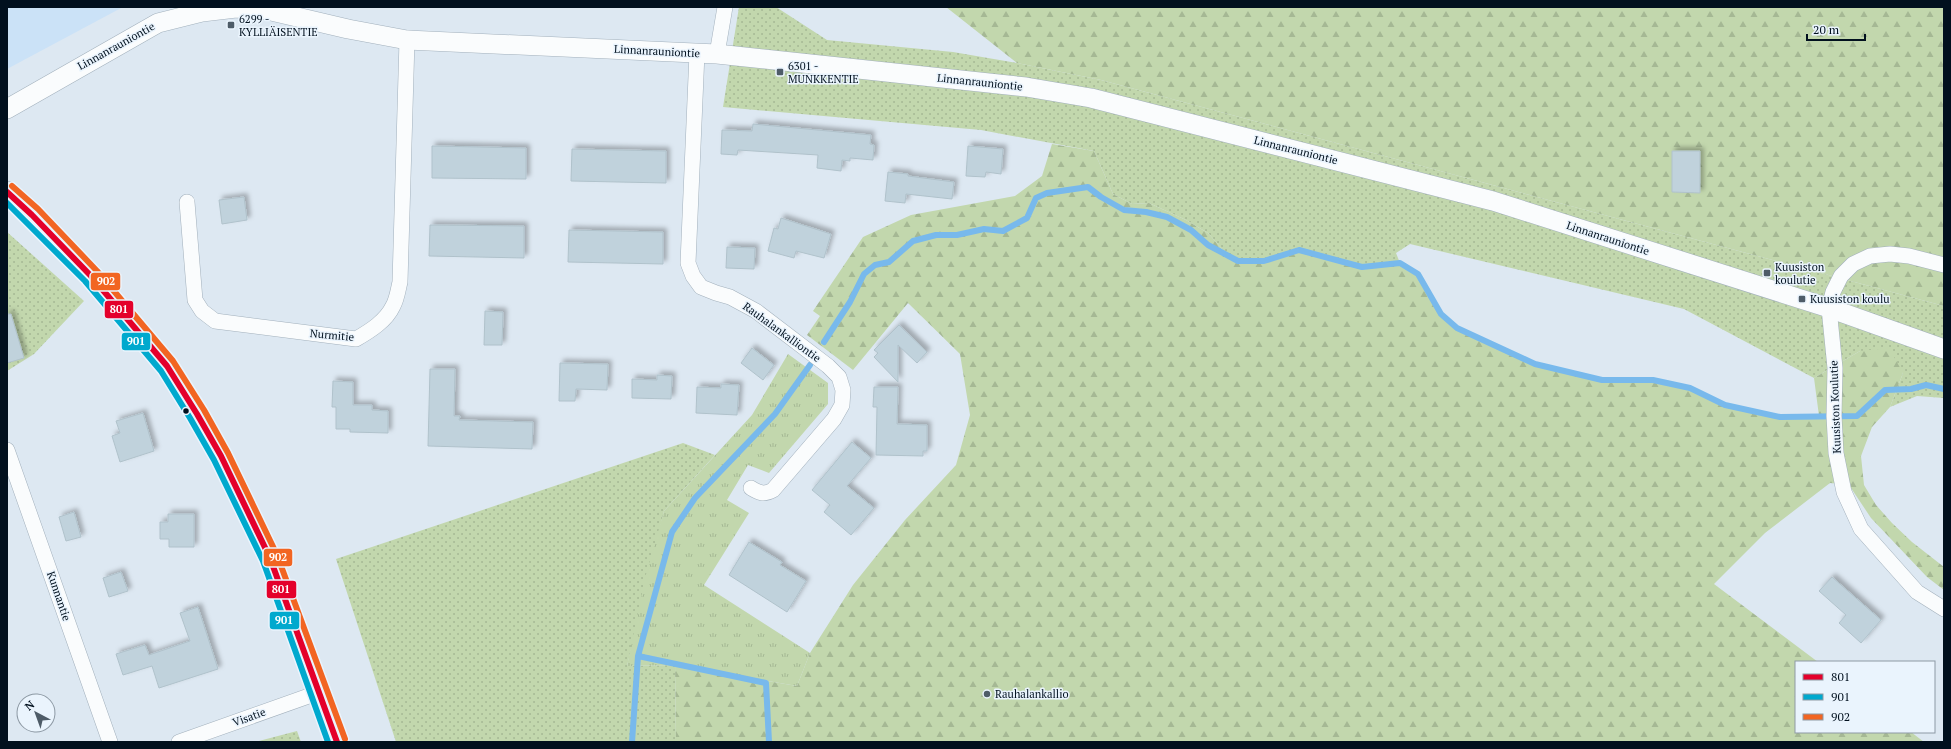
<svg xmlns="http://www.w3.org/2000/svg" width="1951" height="749" font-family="'PT Serif',serif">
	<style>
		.built { fill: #cbe2f7 }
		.grass { fill: url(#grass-dots) }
		.forest { fill: url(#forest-firs) }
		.park { fill: url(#park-tufts) }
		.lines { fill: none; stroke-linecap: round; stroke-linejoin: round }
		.stream { stroke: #78b9ec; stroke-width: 6 }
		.building { fill: #c0d2dc; stroke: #b0c2cb; filter: url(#shadow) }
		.minor-casing { stroke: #a2b0bc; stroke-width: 16 }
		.tertiary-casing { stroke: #a2b0bc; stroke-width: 20 }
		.secondary-casing { stroke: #a2b0bc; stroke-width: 22 }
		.minor { stroke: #fafcfd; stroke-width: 15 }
		.tertiary { stroke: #fafcfd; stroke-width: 19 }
		.secondary { stroke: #e7efef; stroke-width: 21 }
		.bus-1-casing { stroke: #eaf4fd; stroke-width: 9 }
		.bus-2-casing { stroke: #eaf4fd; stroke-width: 9 }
		.bus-3-casing { stroke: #eaf4fd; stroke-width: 9 }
		.bus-1 { stroke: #e4002b; stroke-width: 6 }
		.bus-2 { stroke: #00a9ce; stroke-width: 6 }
		.bus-3 { stroke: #f26522; stroke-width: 6 }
		.poi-dot { fill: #4e5c68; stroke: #eaf4fd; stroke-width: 1.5 }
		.bus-dot { fill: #01101e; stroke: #eaf4fd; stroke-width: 1.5 }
		.labels { text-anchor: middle; stroke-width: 3; stroke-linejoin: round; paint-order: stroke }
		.poi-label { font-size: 11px; fill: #01101e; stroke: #eaf4fd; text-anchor: start }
		.street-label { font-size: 11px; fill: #01101e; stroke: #eaf4fd }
		.line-badge { stroke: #eaf4fd; stroke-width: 1.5 }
		.badge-label { font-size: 11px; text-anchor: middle; font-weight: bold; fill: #fff }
	</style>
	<defs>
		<pattern id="grass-dots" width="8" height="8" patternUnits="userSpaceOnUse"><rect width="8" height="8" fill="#c2d7ad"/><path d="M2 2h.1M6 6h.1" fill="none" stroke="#a5b894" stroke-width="1.8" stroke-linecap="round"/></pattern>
		<pattern id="forest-firs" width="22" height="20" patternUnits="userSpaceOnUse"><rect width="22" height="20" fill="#c2d7ad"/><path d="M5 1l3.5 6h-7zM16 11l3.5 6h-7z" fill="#a5b894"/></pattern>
		<pattern id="park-tufts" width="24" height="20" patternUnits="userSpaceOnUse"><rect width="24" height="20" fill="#c2d7ad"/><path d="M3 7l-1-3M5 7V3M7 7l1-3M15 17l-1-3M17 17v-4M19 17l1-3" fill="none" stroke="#a5b894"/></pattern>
		<filter id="shadow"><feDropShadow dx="3.5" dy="-3.5" stdDeviation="2" flood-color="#0004"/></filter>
	</defs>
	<rect width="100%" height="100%" fill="#dde8f2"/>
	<path class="built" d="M7,7H123L7,69Z"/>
	<path class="grass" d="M739,7H776L827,40L953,52L1017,63L1101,80L1944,306V398L1917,396L1890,407L1903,373L1860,351L1814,378L1684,309L1410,244L1396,253L1400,263L1362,267L1299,250L1264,261H1238L1223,250L1208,233L1186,220L1149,203L1132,204L1113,194L1094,151L981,130L723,107Z
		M7,232L84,301L34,354L7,371Z
		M683,443L715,455L664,511L627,666L675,665L676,742H396L336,559Z
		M297,731L301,742H255Z"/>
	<path class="forest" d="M946,7H1944V306L1101,80L1017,63Z
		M1052,144L1094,151L1113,194L1132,204L1149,203L1186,220L1208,233L1223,250L1238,260L1264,261L1299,250L1362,267L1400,263L1418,274L1441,314L1457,328L1535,364L1602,380H1653L1690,388L1725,405L1780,417L1819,416L1814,378L1860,351L1889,348L1903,373L1890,407L1872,427L1861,456L1864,485L1876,505L1892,523L1912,542L1944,567V590L1927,577L1871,518L1849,485L1830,483L1765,533L1714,584L1818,662H1796V732H1911L1924,742H676L675,665L797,686L810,653L853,585L905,520L956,465L970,415L960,354L908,303L853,370L807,335L820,316L813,311L863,237L911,215L1015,196L1042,176Z"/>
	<path class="park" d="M788,354L828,383V404L769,473L748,465L727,500L749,513L704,585L810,653L797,686L675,665L627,666L645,578L664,511L752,415Z"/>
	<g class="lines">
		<path class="stream" d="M824,342L850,302L864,274L875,265L889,262L913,241L936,235H957L984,229L1003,231L1027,218L1036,198L1047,193L1088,187L1101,197L1124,210L1146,212L1167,217L1191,230L1208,245L1238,261H1264L1299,250L1362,267L1400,263L1418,274L1441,314L1457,328L1535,364L1602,380H1653L1690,388L1725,405L1780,417L1857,416L1885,390L1911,389L1926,385L1944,389
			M638,656L766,683L769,742
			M632,742L638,656L672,532L695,498L775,414L810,365"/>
	</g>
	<path class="building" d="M753,124L871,135L870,144L874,145L873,160L850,158V161L842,160L841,171L817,168L818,155L738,150L737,155L721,154L722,130L752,131Z
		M432,146L526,148V179L432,178Z
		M968,146L1003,149L1001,174L986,172L985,177L966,176Z
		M572,149L666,151V183L571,181Z
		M1672,151H1700V193L1672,192Z
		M888,172L908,174V176L954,182L952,199L906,194L905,203L885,201Z
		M244,197L247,220L222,224L219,200Z
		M781,218L831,234L824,258L796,251L794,258L768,251L774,228L778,229Z
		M430,225L524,226V258L429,256Z
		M569,230L663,232V264L568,262Z
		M727,247L755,248L754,269L726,268Z
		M485,311L503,312L502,345H484Z
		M7,314H11L24,358L7,363Z
		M899,325L927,352L917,363L898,345V382L874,357L878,353L874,350Z
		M752,348L774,365L763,380L741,363Z
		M560,363L608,364L607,390L576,389L575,401H559Z
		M430,369H455L454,416H460L459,420L533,422L532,449L428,446Z
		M657,375L672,376L671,399L632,398V379L657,380Z
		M333,381L353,382V405H372V410L388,411V433L350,432V429H336V407H332Z
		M721,384L739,385L737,415L696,413L697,387L721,388Z
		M874,387H898L897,424L927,425V451H923V456L876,455L877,407H873Z
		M143,413L154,451L120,462L112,436L120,433L116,421Z
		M852,442L871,458L847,486L874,508L851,535L824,512L830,505L812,490Z
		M74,512L81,537L66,541L59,517Z
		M168,514H194V547H169V539H160V522H168Z
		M749,542L782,562L780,565L806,581L787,612L729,575Z
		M121,572L128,591L109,597L103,578Z
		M1832,577L1881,620L1861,643L1839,623L1846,615L1819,591Z
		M198,607L218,669L159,688L152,666L123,675L116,654L145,645L149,655L190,641L180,613Z"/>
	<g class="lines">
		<g class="minor-casing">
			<path id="minor" d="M697,53L688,263L693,276L701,287L716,293L730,297L756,311L828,366L839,377L843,390L842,405L834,419L773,490C764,495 759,493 751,488
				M717,54L725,7
				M187,202L195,300L202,311L215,321L356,339C370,331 386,321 393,306C397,299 398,290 400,282L407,40
				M1944,265L1909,256L1890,254L1870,256L1853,264L1841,276L1833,292L1829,308L1835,368L1834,416L1836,453L1844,492L1861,529L1917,592L1944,609
				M7,450L110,742
				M179,742L320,692"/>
		</g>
		<g class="tertiary-casing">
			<path id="tertiary" d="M7,109L158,23L202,12L236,8L267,10L348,29L407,40L717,54L1026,87L1091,98L1493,201L1829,308L1944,349"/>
		</g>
		<g class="secondary-casing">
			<path id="secondary" d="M7,192L32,215L91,276L167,366L197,414L221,456L270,558L337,742"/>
		</g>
		<use href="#minor" class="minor"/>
		<use href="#tertiary" class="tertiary"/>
		<use href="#secondary" class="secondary"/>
		<g class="bus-1-casing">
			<path id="bus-1" d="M7,192L32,215L91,276L167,366L197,414L221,456L270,558L337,742"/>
		</g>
		<g class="bus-2-casing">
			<path id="bus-2" d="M7,203L85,281L161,371L190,418L214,460L263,561L328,742"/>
		</g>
		<g class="bus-3-casing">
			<path id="bus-3" d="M12,186L38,209L97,271L173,361L204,410L228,453L277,555L345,739"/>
		</g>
		<use href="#bus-1" class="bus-1"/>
		<use href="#bus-2" class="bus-2"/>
		<use href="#bus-3" class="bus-3"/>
	</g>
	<g class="poi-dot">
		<rect x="227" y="21" width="8" height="8" rx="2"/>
		<rect x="776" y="68" width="8" height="8" rx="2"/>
		<rect x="1763" y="269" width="8" height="8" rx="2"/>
		<rect x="1798" y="295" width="8" height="8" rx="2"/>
		<circle cx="987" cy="694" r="4"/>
	</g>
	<circle class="bus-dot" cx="186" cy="411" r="3.5"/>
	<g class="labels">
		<g class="poi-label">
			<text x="239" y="23">6299 -<tspan x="239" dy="13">KYLLIÄISENTIE</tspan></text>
			<text x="788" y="70">6301 -<tspan x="788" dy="13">MUNKKENTIE</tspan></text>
			<text x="1775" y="271">Kuusiston<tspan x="1775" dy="13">koulutie</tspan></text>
			<text x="1810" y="303">Kuusiston koulu</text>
			<text x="995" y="698">Rauhalankallio</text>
		</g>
		<g class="street-label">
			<text transform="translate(116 46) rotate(-29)" y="4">Linnanrauniontie</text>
			<text transform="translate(657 51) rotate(3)" y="4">Linnanrauniontie</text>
			<text transform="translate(980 82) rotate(6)" y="4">Linnanrauniontie</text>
			<text transform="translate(1296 150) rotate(14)" y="4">Linnanrauniontie</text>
			<text transform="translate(1608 238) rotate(18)" y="4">Linnanrauniontie</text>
			<text transform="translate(782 332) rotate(36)" y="4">Rauhalankalliontie</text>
			<text transform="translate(332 335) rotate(5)" y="4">Nurmitie</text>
			<text transform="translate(1835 407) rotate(-92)" y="4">Kuusiston Koulutie</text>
			<text transform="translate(59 596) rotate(71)" y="4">Kunnantie</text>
			<text transform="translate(249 717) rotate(-20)" y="4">Visatie</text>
		</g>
	</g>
	<g class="line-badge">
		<rect x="90" y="272" width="31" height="19" rx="4" fill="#f26522"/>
		<rect x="104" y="300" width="30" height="19" rx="4" fill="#e4002b"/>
		<rect x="121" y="332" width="30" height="19" rx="4" fill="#00a9ce"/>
		<rect x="263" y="548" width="30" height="19" rx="4" fill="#f26522"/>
		<rect x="266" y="580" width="31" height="19" rx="4" fill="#e4002b"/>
		<rect x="269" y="611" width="31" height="19" rx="4" fill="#00a9ce"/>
	</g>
	<g class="badge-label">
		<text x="106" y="285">902</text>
		<text x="119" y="313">801</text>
		<text x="136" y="345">901</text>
		<text x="278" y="561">902</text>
		<text x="281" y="593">801</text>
		<text x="284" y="624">901</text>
	</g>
	<rect width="1951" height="749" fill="none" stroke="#01101e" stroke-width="16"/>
	<rect x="1795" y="661" width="140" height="72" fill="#eaf4fd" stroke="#8d99a4"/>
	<rect x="1803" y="674" width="20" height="6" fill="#e4002b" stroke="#8d99a4"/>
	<text x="1831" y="681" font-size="12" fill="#01101e">801</text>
	<rect x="1803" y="694" width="20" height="6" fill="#00a9ce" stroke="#8d99a4"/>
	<text x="1831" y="701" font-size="12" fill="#01101e">901</text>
	<rect x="1803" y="714" width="20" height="6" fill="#f26522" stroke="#8d99a4"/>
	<text x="1831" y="721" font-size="12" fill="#01101e">902</text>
	<g transform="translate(36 713) rotate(319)"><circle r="19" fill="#eaf4fd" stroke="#8d99a4"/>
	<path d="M0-3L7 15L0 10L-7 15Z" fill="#4e5c68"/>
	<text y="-6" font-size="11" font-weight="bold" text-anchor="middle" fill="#01101e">N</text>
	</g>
	<path d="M1807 34v6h58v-6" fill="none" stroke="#01101e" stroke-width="2"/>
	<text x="1813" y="34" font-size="12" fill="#01101e" stroke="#eaf4fd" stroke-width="3" paint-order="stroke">20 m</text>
</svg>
